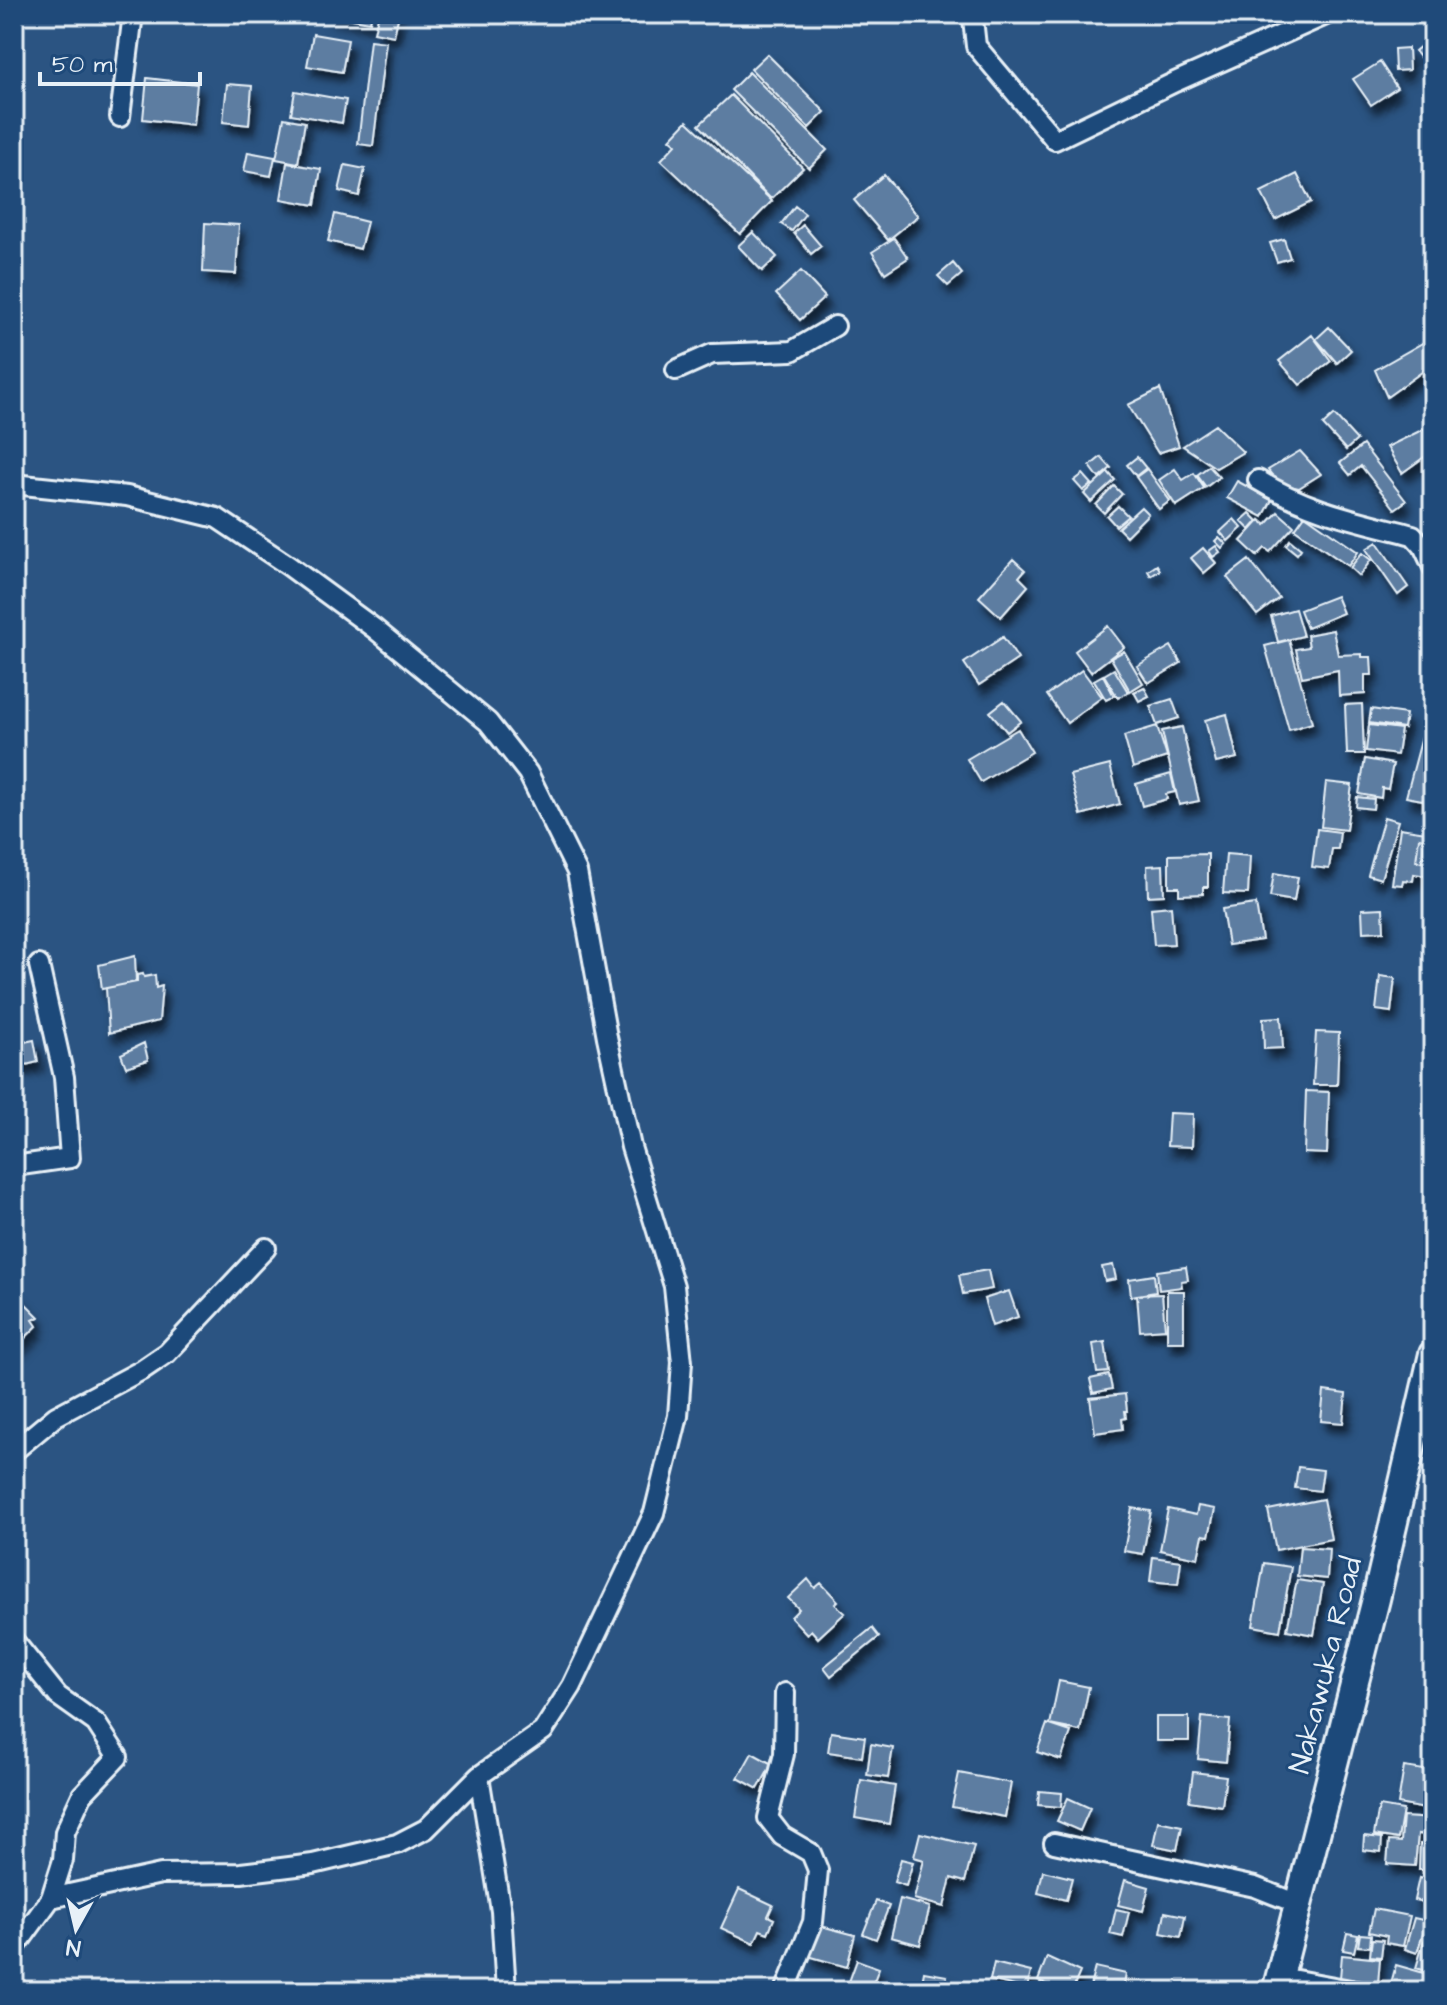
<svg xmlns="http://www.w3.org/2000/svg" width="1447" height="2005" font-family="'Architects Daughter',sans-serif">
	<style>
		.building { fill: #5d7da1; stroke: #e8f1f8; stroke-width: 2; fill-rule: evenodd; filter: url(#shadow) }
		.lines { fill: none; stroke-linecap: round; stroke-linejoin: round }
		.minor-casing { stroke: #e8f1f8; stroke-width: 24 }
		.secondary-casing { stroke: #e8f1f8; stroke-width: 32 }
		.minor { stroke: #1f4a7a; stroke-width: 18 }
		.secondary { stroke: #1f4a7a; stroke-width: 26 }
		.labels { text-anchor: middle; stroke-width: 6; stroke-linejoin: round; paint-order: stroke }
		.street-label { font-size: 30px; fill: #e8f1f8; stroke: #1f4a7a }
	</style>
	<defs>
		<filter id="shadow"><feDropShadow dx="5" dy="9" stdDeviation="4" flood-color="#0009"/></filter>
	</defs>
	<rect width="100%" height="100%" fill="#2b5482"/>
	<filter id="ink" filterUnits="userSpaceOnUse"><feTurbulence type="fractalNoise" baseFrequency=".0125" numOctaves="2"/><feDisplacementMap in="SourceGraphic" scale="16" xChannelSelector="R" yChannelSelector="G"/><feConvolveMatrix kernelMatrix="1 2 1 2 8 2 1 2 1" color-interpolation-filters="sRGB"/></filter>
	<g filter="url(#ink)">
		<path class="building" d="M324,14H372L370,22Z
			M379,14H399L394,36L374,32Z
			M313,34L348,40L342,72L307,66Z
			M1433,36V72H1432L1415,51Z
			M370,40L386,42L373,146L358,144Z
			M1408,48L1409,70L1395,71L1394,49Z
			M767,54L825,112L809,128L751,69Z
			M1380,62L1397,88L1371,105L1353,79Z
			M749,72L827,150L809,168L731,90Z
			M147,78L197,84L193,125L143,119Z
			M227,84L252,86L249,125L223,122Z
			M295,91L346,100L342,123L291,114Z
			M731,95L803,168L771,199L699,125Z
			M284,118L305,122L298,163L276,159Z
			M687,121L772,201L740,234L661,160L676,144L670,139Z
			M248,152L275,157L271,176L244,171Z
			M287,163L321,169L315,205L281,199Z
			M345,165L365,169L359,196L339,191Z
			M1297,174L1311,202L1275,220L1261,192Z
			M884,175L918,216L888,240L854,200Z
			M795,206L805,214L792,231L781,224Z
			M335,214L367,222L360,249L328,241Z
			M205,223L239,225L236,274L203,272Z
			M803,225L821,246L811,254L794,233Z
			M753,232L777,257L762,271L738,246Z
			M894,238L908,258L885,273L872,252Z
			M1284,239L1290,258L1277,262L1270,243Z
			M953,263L962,274L948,286L938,276Z
			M801,271L825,297L800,320L776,294Z
			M1329,327L1351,350L1337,363L1316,339Z
			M1312,335L1331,361L1300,385L1279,361Z
			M1433,337V364L1387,397L1375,370Z
			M1160,389L1179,446L1158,453L1128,405Z
			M1334,415L1357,440L1346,450L1323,425Z
			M1215,425L1243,452L1216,468L1183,446Z
			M1428,427L1427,455L1402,473L1387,447Z
			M1363,445L1406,501L1395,509L1361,466L1350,475L1340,463Z
			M1300,451L1321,474L1299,488L1279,484L1268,470Z
			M1101,457L1111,468L1099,478L1090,466Z
			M1137,457L1146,468L1136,476L1127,465Z
			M1209,466L1219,477L1206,487L1197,475Z
			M1147,469L1170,501L1159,509L1136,477Z
			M1175,469L1183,480L1194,473L1204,488L1176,506L1159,480Z
			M1108,472L1115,480L1091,502L1084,494Z
			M1083,474L1092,484L1083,491L1074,481Z
			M1237,481L1272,500L1263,517L1227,498Z
			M1114,486L1122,494L1104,513L1096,505Z
			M1118,506L1128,516L1116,526L1107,516Z
			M1141,507L1148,514L1126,536L1118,528Z
			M1278,512L1294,526L1270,552L1265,548L1257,556L1241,541L1260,520L1266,525Z
			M1250,513L1258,521L1250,530L1241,521Z
			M1305,515L1358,552L1348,566L1295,529Z
			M1234,519L1242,528L1228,541L1220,532Z
			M1219,537L1226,544L1222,548L1215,541Z
			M1290,540L1301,549L1297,554L1286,545Z
			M1377,542L1408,587L1398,595L1366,549Z
			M1216,546L1220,552L1213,557L1209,551Z
			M1203,548L1216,563L1204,573L1191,558Z
			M1362,553L1371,560L1359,576L1350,568Z
			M1013,559L1025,570L1019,577L1028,586L1001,617L979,597Z
			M1249,560L1279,598L1257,615L1227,577Z
			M1157,565L1160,570L1151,576L1148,571Z
			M1336,596L1343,613L1307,628L1300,610Z
			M1295,609L1303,636L1278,642L1271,616Z
			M1108,626L1124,647L1091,672L1075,651Z
			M1333,630L1338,655L1362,654V657H1371L1372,675H1365V694L1339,696L1338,670L1302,677L1296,649L1309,647L1307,635Z
			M1003,637L1018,659L979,685L964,663Z
			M1289,640L1312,723L1289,730L1265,646Z
			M1171,646L1181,663L1148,683L1137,666Z
			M1124,651L1143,683L1130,691L1111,658Z
			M1114,669L1128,692L1118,698L1104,675Z
			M1082,670L1102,697L1067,723L1047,695Z
			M1103,675L1114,696L1106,700L1094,680Z
			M1144,687L1149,696L1139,701L1134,692Z
			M1172,699L1179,718L1157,725L1150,706Z
			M1004,701L1021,721L1007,732L990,712Z
			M1362,704L1364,754H1347L1345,705Z
			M1371,709L1406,714L1404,728L1369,723Z
			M1227,714L1237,758L1216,763L1205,720Z
			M1369,725L1401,729L1397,755L1366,751Z
			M1157,726L1167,757L1133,768L1124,736Z
			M1182,727L1199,801L1179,805L1162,731Z
			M1018,729L1032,752L981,782L967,759Z
			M1422,737L1433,739V802L1406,797Z
			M1365,759L1393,764L1388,789L1382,788L1381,798L1359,794Z
			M1110,765L1120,804L1081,815L1070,775Z
			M1171,774L1175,792L1166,794L1167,799L1142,806L1136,784Z
			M1326,782L1352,785L1346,830L1321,827Z
			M1357,797L1374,799L1373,809L1356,807Z
			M1384,817L1398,821L1381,879L1368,875Z
			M1400,828L1433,833V865H1429L1427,876L1414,874L1413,881L1403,880L1402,885L1392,884ZM1419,838L1425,839L1422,862L1416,861Z
			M1317,829L1340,832L1338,849H1332L1329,869L1312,867Z
			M1419,838L1425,839L1422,862L1416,861Z
			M1208,854V887H1203V894L1179,895V887H1169V855Z
			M1226,854L1250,856L1248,894L1223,893Z
			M1163,865L1164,895L1148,896L1147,866Z
			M1274,873L1298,877L1294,901L1270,897Z
			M1256,904L1262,940L1228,945L1222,909Z
			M1171,906L1174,944L1154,945L1151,908Z
			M1383,908L1384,931L1363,932L1362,909Z
			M135,956L136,982L102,989L99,965Z
			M143,974L144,977L155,975L156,988L162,986L159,1021L109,1033L106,988L137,982V975Z
			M1380,976L1395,978L1391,1012L1376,1010Z
			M1281,1017L1283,1048L1264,1049L1263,1018Z
			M1316,1032L1339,1033L1337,1085H1313Z
			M34,1040L38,1062L14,1068V1044Z
			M144,1043L148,1060L126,1067L121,1054Z
			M1306,1091L1329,1092L1327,1154L1304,1153Z
			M1169,1113L1193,1114L1192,1147L1167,1146Z
			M1113,1265L1116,1279L1105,1281L1102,1267Z
			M1186,1267L1188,1280L1181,1281L1182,1287L1159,1290L1157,1271Z
			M988,1270L992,1289L963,1294L959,1275Z
			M1154,1275L1156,1292L1131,1296L1129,1279Z
			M1009,1291L1018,1317L992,1326L984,1299Z
			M1167,1291H1184V1342H1167Z
			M14,1292L39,1317L33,1320L37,1326L14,1349Z
			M1162,1294L1165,1329L1140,1331L1137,1295Z
			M1105,1342L1109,1372L1097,1373L1093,1344Z
			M1109,1375L1112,1389L1093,1393L1090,1379Z
			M1324,1391L1346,1394L1343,1423L1321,1421Z
			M1125,1394L1127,1411H1125L1126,1418L1122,1419L1123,1429L1095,1433L1090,1398Z
			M1298,1467L1323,1470L1320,1491L1295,1488Z
			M1323,1499L1331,1539L1276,1550L1268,1510Z
			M1198,1506L1215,1509L1209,1536L1203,1535L1198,1558L1160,1550L1168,1509L1196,1515Z
			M1132,1508L1151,1511L1143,1554L1124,1551Z
			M1300,1547L1329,1549L1327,1579L1297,1576Z
			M1153,1557L1181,1561L1178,1584L1150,1581Z
			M1264,1563L1291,1567L1280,1631L1253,1626Z
			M808,1579L815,1588L821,1583L838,1601L835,1604L845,1613L818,1638L811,1630L807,1634L791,1617L799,1609L788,1598Z
			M1297,1580L1323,1584L1314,1635L1287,1630Z
			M872,1628L879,1637L831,1676L824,1667Z
			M1059,1681L1089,1687L1080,1731L1050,1725Z
			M1156,1717H1189V1741H1156Z
			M1202,1717L1230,1720L1226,1762L1198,1759Z
			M1047,1724L1071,1732L1061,1760L1037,1752Z
			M831,1732L865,1737L862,1757L828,1752Z
			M871,1744L893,1748L888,1778L867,1775Z
			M752,1753L772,1764L758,1789L738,1778Z
			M1404,1767L1431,1771L1425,1809L1398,1804Z
			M1193,1772L1226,1776L1222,1806L1189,1801Z
			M959,1773L1011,1783L1005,1817L952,1807Z
			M861,1780L895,1786L889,1824L855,1818Z
			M1039,1791L1062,1793L1061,1807L1038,1805Z
			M1068,1798L1090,1808L1080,1831L1057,1821Z
			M1379,1806L1403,1810L1398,1839L1374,1835Z
			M1403,1817L1433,1819V1836L1418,1834L1415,1866L1387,1864L1389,1841L1401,1842Z
			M1158,1821L1182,1826L1177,1850L1153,1845Z
			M920,1833L974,1846L965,1882L951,1878L944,1907L914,1899L924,1860L914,1857Z
			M1364,1836L1382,1838L1381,1852L1363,1850Z
			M1420,1844L1433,1845V1870H1419Z
			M901,1859L913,1862L906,1886L894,1882Z
			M1043,1871L1072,1878L1066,1900L1038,1893Z
			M1419,1878L1433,1881V1904L1414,1900Z
			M1125,1880L1149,1887L1143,1911L1118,1905Z
			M739,1889L773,1905L768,1916L774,1919L768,1933L760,1930L754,1943L721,1928Z
			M900,1899L930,1907L920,1945L891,1937Z
			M876,1901L889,1906L876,1939L863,1934Z
			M1116,1909L1129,1912L1123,1937L1110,1934Z
			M1374,1909L1410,1916L1403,1946L1386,1943L1387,1936L1369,1932Z
			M1165,1912L1185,1916L1181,1937L1161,1933Z
			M1414,1918L1427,1921L1417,1953L1405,1949Z
			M1430,1923L1433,1924V1939L1427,1937Z
			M817,1925L855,1935L847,1967L808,1956Z
			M1347,1933L1358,1935L1354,1952L1343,1950Z
			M1360,1934L1371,1935L1370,1947L1358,1946Z
			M1372,1939L1383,1940L1381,1957L1370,1956Z
			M1424,1941L1433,1943L1427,1971L1416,1968Z
			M1342,1955L1380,1959L1378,1983L1340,1978Z
			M1047,1957L1080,1972L1072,1991H1063L1038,1981Z
			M857,1960L879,1968L870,1991L846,1990Z
			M994,1963L1031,1972L1027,1989L990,1980Z
			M1396,1965L1431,1975L1426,1991H1404L1390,1987Z
			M1095,1967L1126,1974L1123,1991H1089Z
			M924,1972L947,1976L944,1991L921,1988Z"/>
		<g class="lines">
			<g class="minor-casing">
				<path id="minor" d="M973,19L976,46L1055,140L1175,82L1328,14
					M120,117L133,14
					M676,370L712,354L792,351L835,326
					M1258,480C1310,512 1356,520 1413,535L1423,546L1433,567
					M14,484L127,496L217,518L289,566L375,629L488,722L528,773L577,872L607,1037L631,1147L674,1286L682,1362L678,1416L654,1513L572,1686L543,1731L479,1776L426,1829L397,1844L313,1864L241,1873L161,1874L51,1898L14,1949
					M14,1166L70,1158L64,1077L39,965
					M14,1451L56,1416L142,1370L167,1353L266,1248
					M14,1641L58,1696L96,1723L118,1757L82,1795L65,1832L63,1860L51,1898
					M479,1776L501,1911L506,1991
					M1054,1843L1255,1887L1298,1904
					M1280,1977L1356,1991
					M785,1991L813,1922L818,1870L811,1853L782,1836L768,1818L784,1754L785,1693"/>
			</g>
			<g class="secondary-casing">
				<path id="secondary" d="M1276,1991L1376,1599L1433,1354"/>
			</g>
			<use href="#minor" class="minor"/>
			<use href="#secondary" class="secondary"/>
		</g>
	</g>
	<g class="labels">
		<g class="street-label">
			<text transform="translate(1325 1665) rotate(-76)" y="10">Nakawuka Road</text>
		</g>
	</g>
	<rect width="1447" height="2005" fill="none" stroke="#1f4a7a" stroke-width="48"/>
	<rect x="24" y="24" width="1399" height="1957" fill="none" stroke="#e8f1f8" stroke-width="3" filter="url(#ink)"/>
	<g transform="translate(76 1929) rotate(188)" stroke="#1f4a7a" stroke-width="6" paint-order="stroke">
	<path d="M0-6L14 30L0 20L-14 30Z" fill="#e8f1f8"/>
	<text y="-12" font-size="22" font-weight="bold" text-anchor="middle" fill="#e8f1f8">N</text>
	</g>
	<path d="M40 72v12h160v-12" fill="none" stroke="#e8f1f8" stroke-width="4"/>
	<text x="52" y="72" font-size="24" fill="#e8f1f8" stroke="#1f4a7a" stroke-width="6" paint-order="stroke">50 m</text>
</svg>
